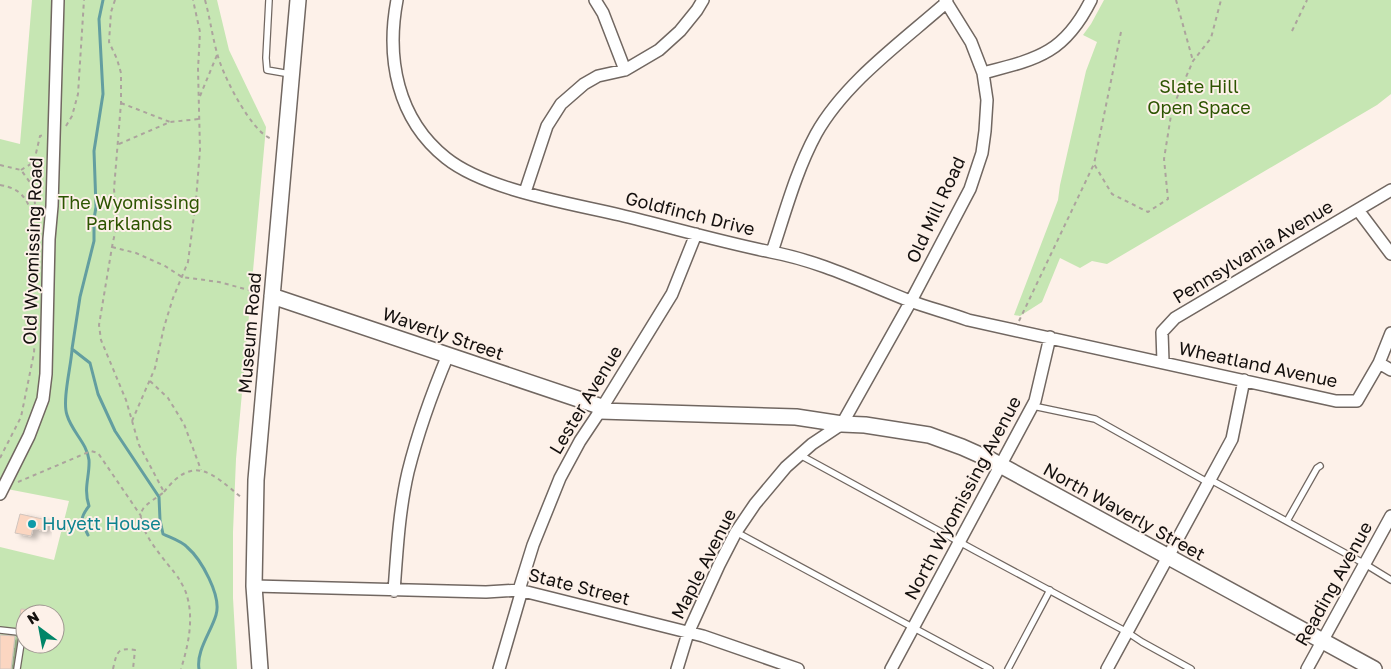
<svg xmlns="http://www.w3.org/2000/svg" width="1391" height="669" font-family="'Golos Text',sans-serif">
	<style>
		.green { fill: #c6e6b3; fill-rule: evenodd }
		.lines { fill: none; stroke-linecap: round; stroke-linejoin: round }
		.stream { stroke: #639ea0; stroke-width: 3 }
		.building { fill: #fbd6c1; stroke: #d0c4bd; filter: url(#shadow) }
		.lane-casing { stroke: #716761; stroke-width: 8 }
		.street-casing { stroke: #716761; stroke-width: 14 }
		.secondary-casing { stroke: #716761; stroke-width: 18 }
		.path { stroke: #aca39d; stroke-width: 2; stroke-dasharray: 4 4; stroke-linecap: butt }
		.lane { stroke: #fff; stroke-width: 5.5 }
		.street { stroke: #fff; stroke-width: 11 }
		.secondary { stroke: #fff; stroke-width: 15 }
		.culture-dot { fill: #0f9aa8; stroke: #fdf1e9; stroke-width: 2 }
		.labels { text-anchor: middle; stroke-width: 4; stroke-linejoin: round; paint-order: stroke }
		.park-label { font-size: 18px; fill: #2c5400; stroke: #fdf1e9 }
		.street-label { font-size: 18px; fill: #130f0d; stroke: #fdf1e9 }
		.culture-label { font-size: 18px; fill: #0d838f; stroke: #fdf1e9; text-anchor: start }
	</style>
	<defs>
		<filter id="shadow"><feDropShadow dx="5.5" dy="3" stdDeviation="2.5" flood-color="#0004"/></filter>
	</defs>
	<rect width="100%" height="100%" fill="#fdf1e9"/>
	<path class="green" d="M32,0H217L229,50L266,127L236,459L233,532V598L237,669H0V547L54,560L69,501L2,488L0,494V139L20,144ZM25,614H55V644H25Z
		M1104,0H1391V94L1377,105L1107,264L1092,261L1080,268L1060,258L1042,302L1020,316L1014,315L1058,200L1060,185L1086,71L1097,42L1083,35L1091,24Z"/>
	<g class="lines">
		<path class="stream" d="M103,0L99,19L103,94L94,151L96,207L94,219V241L80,297L72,349L90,363L98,394L115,431L159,497L160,520L163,534C171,538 181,541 187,547C201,559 222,596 216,615C211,632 196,651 199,669
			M72,350C71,366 62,401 67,415C72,432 87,443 89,460C90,476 83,488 89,506C79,519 81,521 88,535"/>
	</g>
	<path class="building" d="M20,514L47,520L44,531L33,528L31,536L15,533Z
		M21,609L33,610V614H25V622L19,621Z
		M0,635L15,636L11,669H0Z"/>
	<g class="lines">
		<g class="lane-casing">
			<path id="lane" d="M269,0L266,58L267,70L290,74
				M1033,406L1095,419L1209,483
				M800,455L976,551L1127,632L1142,642L1191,669
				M1211,480L1365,564L1391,580
				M1287,521L1317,468L1320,466
				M736,532L990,669
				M0,630L18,632L22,637L17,669
				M1008,669L1050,590"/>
		</g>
		<g class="street-casing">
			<path id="street" d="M397,0C386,58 397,119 446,158C486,190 569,203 620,215C670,227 721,242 771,252C820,261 864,283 910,301C929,308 949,313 968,320L1336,401H1357L1379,363L1391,333
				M595,0L603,13L625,70
				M983,73C1037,59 1064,54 1091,0
				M525,192L547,126L561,104L584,84L598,76L625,70L659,50L680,31L697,10L703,0
				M1358,210L1391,254
				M772,252C785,213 796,171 816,134C845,82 903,41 947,2
				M1163,362L1162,332L1175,318L1391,190
				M1379,363L1391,370
				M0,494L29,436L43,399L46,374L49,239L52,206L58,0
				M254,586L486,592L519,590L703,636L798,669
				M519,590L533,545L560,478L580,441L600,411L672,294L696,234
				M394,591C397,551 399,511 408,472C418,432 432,393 448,355
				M499,669L522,590
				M677,669L688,633L719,565L736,532L755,504L786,467L812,444L842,424L911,301L970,189L982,153L985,131L987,100L983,73L971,42L945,0
				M891,669L1035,401L1050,337
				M1107,669L1232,439L1244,380
				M1307,669L1391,516"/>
		</g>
		<g class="secondary-casing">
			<path id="secondary" d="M272,296L602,407
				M600,411L796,417L842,424L865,425L929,435L962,447L989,459L1374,669
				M260,669L254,586L256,480L298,0"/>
		</g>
		<path class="path" d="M115,0L111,12L109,42L117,59L121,73V103L114,189L117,223L112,247L99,325L101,340L126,400L139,445L164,492C158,497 147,503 143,509C131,526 171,566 179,579C182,584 186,591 187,596C194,620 188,646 181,669
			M205,0C210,18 212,35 217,53C223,76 244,115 260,131C264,135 269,138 273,140
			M1176,0L1193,61
			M1292,31L1307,0
			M1121,32L1094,164L1112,194L1148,212L1168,199L1164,159L1172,109L1193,61L1211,38L1221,0
			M200,96L217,55
			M121,103L170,122
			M66,126L72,116L78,94L84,0
			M119,144L170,122L199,119
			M0,165L21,170L34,188L37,240
			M21,170L34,162L40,136L43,135
			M0,185C23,189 26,199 35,219
			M112,247L136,253L165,266L182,277L219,282L260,293
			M1019,321L1094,164
			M150,381L168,398L184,424L201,470
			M132,421L155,368L164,327L173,298L188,262L196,200L200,150L198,69L200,32L193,0
			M0,458L21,417L34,353L35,334
			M18,482L91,451L98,453L141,516
			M164,492C194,453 213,474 242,498
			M113,669C117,652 117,647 135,650L133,669"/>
		<use href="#lane" class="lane"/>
		<use href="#street" class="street"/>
		<use href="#secondary" class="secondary"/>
	</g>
	<circle class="culture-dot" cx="32" cy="524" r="5"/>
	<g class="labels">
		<g class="park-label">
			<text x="1199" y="93">Slate Hill<tspan x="1199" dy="21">Open Space</tspan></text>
			<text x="129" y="209">The Wyomissing<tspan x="129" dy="21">Parklands</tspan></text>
		</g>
		<g class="street-label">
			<text transform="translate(936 210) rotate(-65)" y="6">Old Mill Road</text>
			<text transform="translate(690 214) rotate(14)" y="6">Goldfinch Drive</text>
			<text transform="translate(33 251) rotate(-88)" y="6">Old Wyomissing Road</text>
			<text transform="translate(1253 252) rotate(-31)" y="6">Pennsylvania Avenue</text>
			<text transform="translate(250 333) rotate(-85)" y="6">Museum Road</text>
			<text transform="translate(443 334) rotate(19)" y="6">Waverly Street</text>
			<text transform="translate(1258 365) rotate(12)" y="6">Wheatland Avenue</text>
			<text transform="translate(586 400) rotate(-59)" y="6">Lester Avenue</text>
			<text transform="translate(963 498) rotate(-62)" y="6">North Wyomissing Avenue</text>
			<text transform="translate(1124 512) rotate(29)" y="6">North Waverly Street</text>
			<text transform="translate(704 564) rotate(-63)" y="6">Maple Avenue</text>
			<text transform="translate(1334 584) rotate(-61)" y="6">Reading Avenue</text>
			<text transform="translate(579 587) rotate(14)" y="6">State Street</text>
		</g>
		<g class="culture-label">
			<text x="42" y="530">Huyett House</text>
		</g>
	</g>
	<g transform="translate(40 629) rotate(328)"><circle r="24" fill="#fdf1e9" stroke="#9f9791"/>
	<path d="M0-4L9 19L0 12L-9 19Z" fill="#008568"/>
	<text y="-8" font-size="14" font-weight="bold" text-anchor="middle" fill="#130f0d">N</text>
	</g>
</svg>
